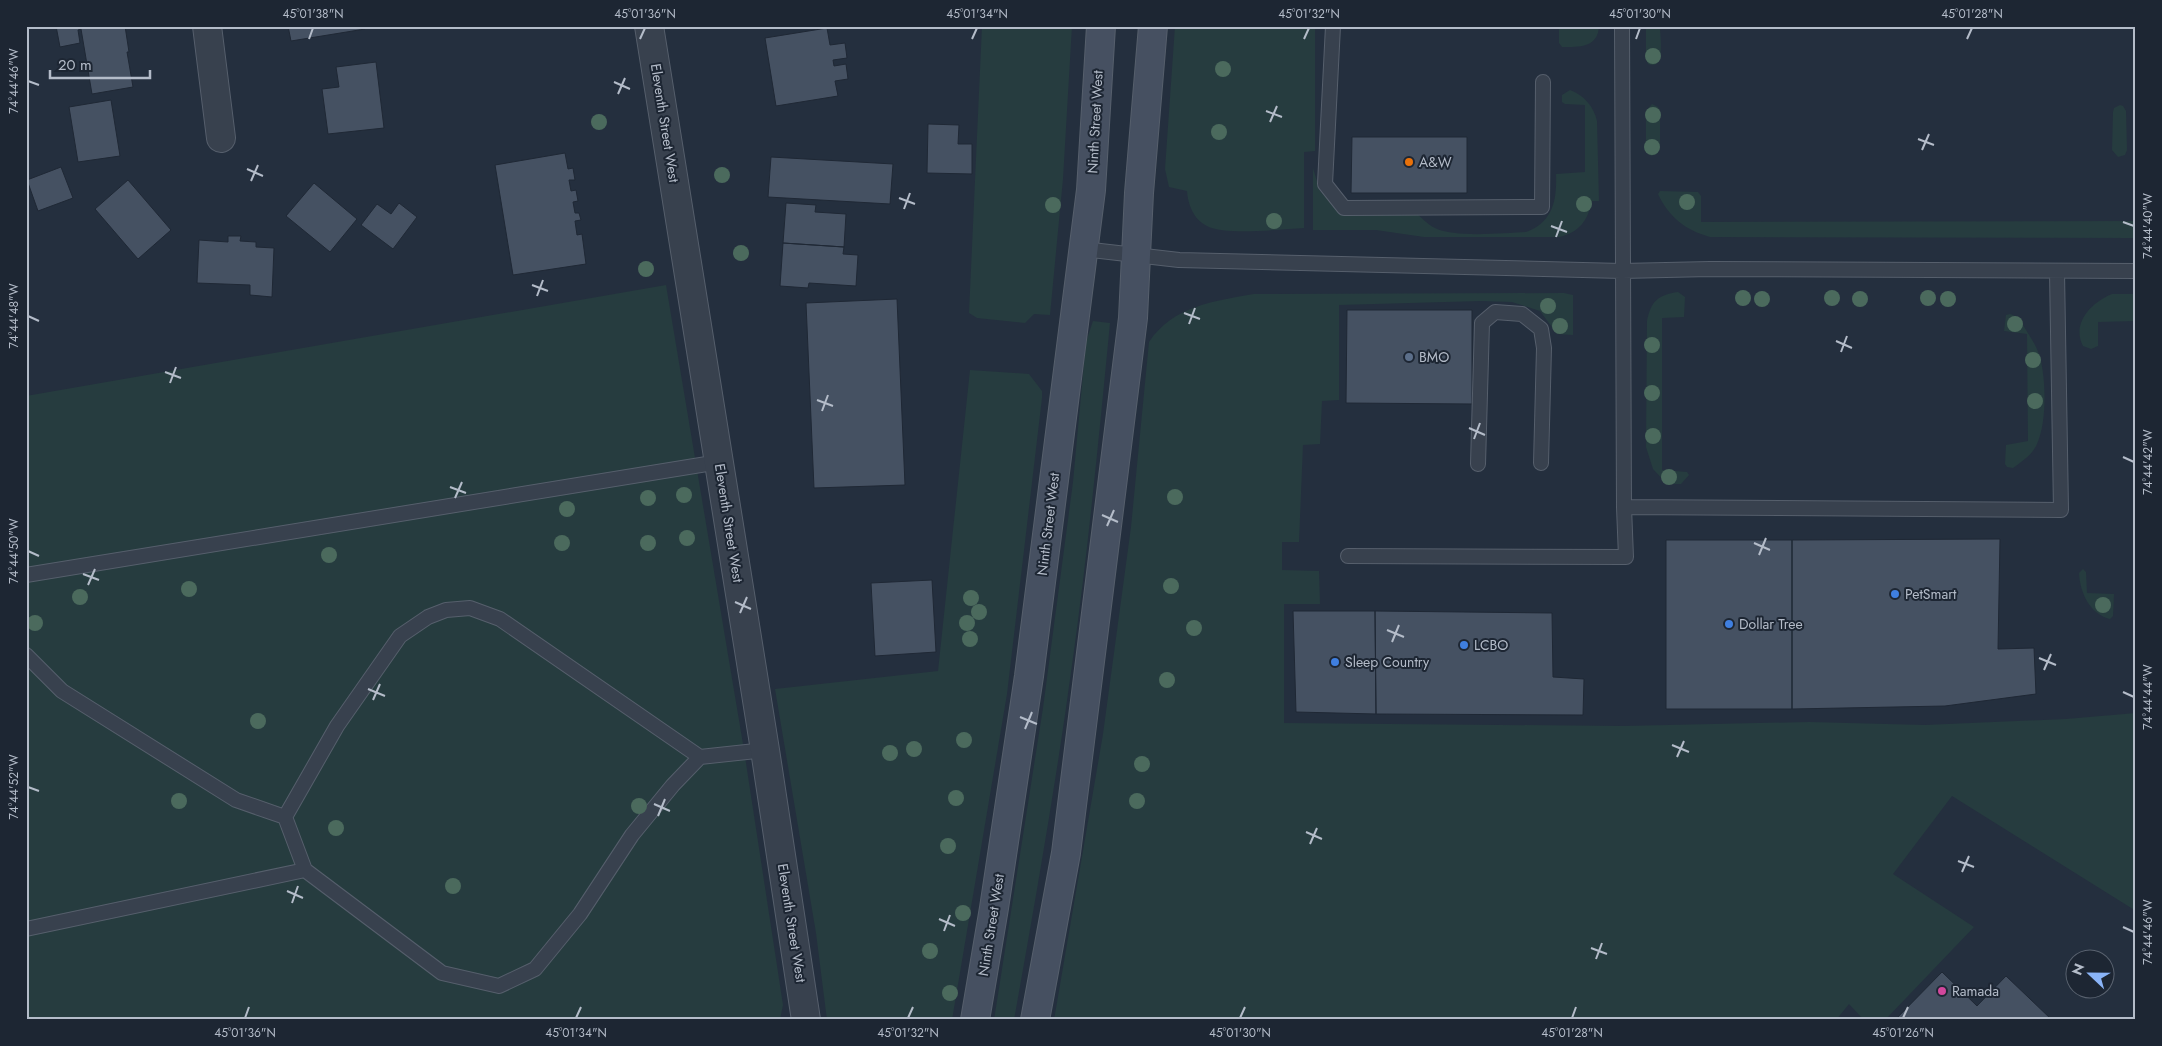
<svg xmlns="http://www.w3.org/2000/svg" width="2162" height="1046" font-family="Jost,sans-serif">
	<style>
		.green { fill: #263c3f }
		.building { fill: #455162; stroke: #1f2835 }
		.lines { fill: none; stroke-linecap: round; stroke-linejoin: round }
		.lane-casing { stroke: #565f6c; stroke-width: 16 }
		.street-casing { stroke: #565f6c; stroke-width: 30 }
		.secondary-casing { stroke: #565f6c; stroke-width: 30 }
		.lane { stroke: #38414e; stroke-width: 14 }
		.street { stroke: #38414e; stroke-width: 28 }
		.secondary { stroke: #465061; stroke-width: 28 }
		.tree { fill: #4b6a5d }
		.ticks { fill: none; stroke: #b4bcc9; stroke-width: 2 }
		.food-dot { fill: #e8710a; stroke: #1d2633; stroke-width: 2 }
		.service-dot { fill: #5c6f8a; stroke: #1d2633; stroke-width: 2 }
		.shop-dot { fill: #3f7fe0; stroke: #1d2633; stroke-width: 2 }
		.hotel-dot { fill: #d1479c; stroke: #1d2633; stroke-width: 2 }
		.labels { text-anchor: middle; stroke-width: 4; stroke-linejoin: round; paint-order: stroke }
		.street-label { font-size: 14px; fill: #b4bcc9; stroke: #1d2633 }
		.poi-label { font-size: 14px; fill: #b4bcc9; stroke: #1d2633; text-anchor: start }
		.neatline { fill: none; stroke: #b4bcc9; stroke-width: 2 }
		.ticks-label { font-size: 12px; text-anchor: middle; fill: #b4bcc9 }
	</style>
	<rect width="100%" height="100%" fill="#242f3e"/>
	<path class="green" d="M982,26H1072L1063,179L1050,315L1034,314L1025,323L977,318L969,313Z
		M1175,26H1315V151L1304,152V228C1281,229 1226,236 1207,226C1193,219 1188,204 1187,191L1169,187L1165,169Z
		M1559,26H1599C1598,48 1579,47 1562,47L1559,43Z
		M1646,26H1660C1660,37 1666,71 1648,64L1646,59Z
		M1570,90C1584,95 1594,107 1597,121L1599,201H1592C1588,220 1579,233 1559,237H1424L1376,230H1313V168L1320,191L1331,203L1416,213C1423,219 1427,224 1435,228C1455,238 1503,233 1526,232C1553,222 1557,200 1556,174L1585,172V105L1565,104L1562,102V95Z
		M1652,104L1658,107L1660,111V148L1657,154L1651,156L1646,149V111Z
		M2120,105L2123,106L2126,111L2127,150L2125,155L2118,157L2112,150L2113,112L2114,108Z
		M1660,191L1698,192L1701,196V222L2136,221V238L1710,237C1685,230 1669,217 1658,194Z
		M666,285L744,750L783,1005L780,1020H26V396Z
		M1678,292L1685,297L1684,317L1662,318V470L1687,472L1689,475L1681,484H1667L1653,469L1646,447L1647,321C1651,301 1658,295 1678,292Z
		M1564,293L1573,295V335L1557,334L1540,311L1512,302L1481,301L1339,305V400L1322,401L1320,444L1303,445L1299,542H1282V570L1319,571L1320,604H1284V723L1623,726L1809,722L1925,725L2066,719L2136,713V911L1952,796L1893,874L1974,927L1885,1020H1864L1849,1004L1836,1020H1054L1103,734L1131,527L1149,342C1173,306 1214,301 1254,294Z
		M2112,294H2136V321L2098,322V346L2091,349L2083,346C2071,323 2092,302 2112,294Z
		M2010,314C2018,316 2022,323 2026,330C2031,338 2037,347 2040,357C2046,380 2047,422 2037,444C2033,454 2021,462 2013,468L2007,467L2005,464L2006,445L2028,441L2027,334L2004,331L2006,315Z
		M1093,321L1110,323C1099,437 1088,551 1072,665C1056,784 1035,902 1014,1020H994L1043,708L1073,482L1086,342Z
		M970,370L1029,374L1042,391V398L1007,694L952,1020H827L816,933L775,689L938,671Z
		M2083,569L2086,572L2087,593L2114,594L2113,616L2110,619C2090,614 2080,593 2079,573Z"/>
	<path class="building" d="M56,26H125L129,52H127L133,87L92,94L81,29L78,30L80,43L60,47Z
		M288,26H365V29L291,41Z
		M827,28L830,45L845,43L847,58L833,60L834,66L846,64L848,79L835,81L838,96L776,106L765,38Z
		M376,62L384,128L328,134L322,89L339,87L336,67Z
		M111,100L120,156L78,162L69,107Z
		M928,124L959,125L958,144H972V174L927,173Z
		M1352,137H1467V193H1351Z
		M565,153L568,169L573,168L575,180H569L571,191L576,190L578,201L573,202L575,213H579L581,220L575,221L577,235L582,234L586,264L513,275L495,165Z
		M771,157L893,164L890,204L768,197Z
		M61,167L73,198L38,211L27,180Z
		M128,180L171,230L138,259L95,209Z
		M314,183L357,219L330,252L286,216Z
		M399,203L417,217L393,249L361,225L377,204L391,214Z
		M786,203L816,205L815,212L846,214L844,247L783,243Z
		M228,236H241L240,241L256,242V247L274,248L272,297L250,295V285L197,283L199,240L228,242Z
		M783,243L844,247L843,254L858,255L856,286L809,283L808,288L780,286Z
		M897,299L905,485L814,488L806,303Z
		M1347,310H1472V404L1346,403Z
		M2000,539L1998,649L2034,648L2036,694L1945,706L1792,709V540Z
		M1666,540H1792V709H1666Z
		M932,580L936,652L875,656L871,583Z
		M1293,611H1375L1376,714L1296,712Z
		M1375,611L1552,613L1553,677L1584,679L1583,715L1376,714Z
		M1942,972L1977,1006L2006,976L2052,1020H1895Z"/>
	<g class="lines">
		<g class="lane-casing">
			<path id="lane" d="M1333,26L1325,184L1344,208L1542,207L1543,82
				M1622,26L1624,507L2061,510L2057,272
				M1083,249L1179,260L1622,271L1710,269L2136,271
				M1478,464L1482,323L1495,312L1522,314L1541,329L1544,348L1541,463
				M1348,556L1626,557L1624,507
				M26,575L719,462
				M26,655L62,691L236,800L285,817
				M700,757L673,785L632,835L580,914L535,969L499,986L442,973L305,870L285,817L337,726L400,636L428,617L446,610L470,608L500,619L700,757L765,750
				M26,929L305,870"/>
		</g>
		<g class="street-casing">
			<path id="street" d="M207,26L221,138
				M649,26L765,750L806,1020"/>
		</g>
		<g class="secondary-casing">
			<path id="secondary" d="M975,1020L994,908L1029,676L1091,190L1101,26
				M1035,1020L1066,853L1133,318L1139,193L1153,26"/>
		</g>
		<use href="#lane" class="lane"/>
		<use href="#street" class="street"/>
		<use href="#secondary" class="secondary"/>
	</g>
	<g class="tree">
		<circle cx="1653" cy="56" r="8"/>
		<circle cx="1223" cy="69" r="8"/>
		<circle cx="1653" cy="115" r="8"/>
		<circle cx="599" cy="122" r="8"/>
		<circle cx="1219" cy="132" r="8"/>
		<circle cx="1652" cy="147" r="8"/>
		<circle cx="722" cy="175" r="8"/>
		<circle cx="1687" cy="202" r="8"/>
		<circle cx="1584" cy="204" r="8"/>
		<circle cx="1053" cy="205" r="8"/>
		<circle cx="1274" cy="221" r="8"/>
		<circle cx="741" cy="253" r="8"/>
		<circle cx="646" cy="269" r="8"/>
		<circle cx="1743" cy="298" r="8"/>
		<circle cx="1832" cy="298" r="8"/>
		<circle cx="1928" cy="298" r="8"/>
		<circle cx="1762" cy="299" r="8"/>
		<circle cx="1860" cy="299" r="8"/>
		<circle cx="1948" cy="299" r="8"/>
		<circle cx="1548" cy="306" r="8"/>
		<circle cx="2015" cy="324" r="8"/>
		<circle cx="1560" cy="326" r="8"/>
		<circle cx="1652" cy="345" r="8"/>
		<circle cx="2033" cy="360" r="8"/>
		<circle cx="1652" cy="393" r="8"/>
		<circle cx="2035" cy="401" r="8"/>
		<circle cx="1653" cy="436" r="8"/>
		<circle cx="1669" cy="477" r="8"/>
		<circle cx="684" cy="495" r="8"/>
		<circle cx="1175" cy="497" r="8"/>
		<circle cx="648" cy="498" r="8"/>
		<circle cx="567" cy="509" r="8"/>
		<circle cx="687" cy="538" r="8"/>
		<circle cx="562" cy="543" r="8"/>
		<circle cx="648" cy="543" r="8"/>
		<circle cx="329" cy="555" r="8"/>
		<circle cx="1171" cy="586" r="8"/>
		<circle cx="189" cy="589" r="8"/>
		<circle cx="80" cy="597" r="8"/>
		<circle cx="971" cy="598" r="8"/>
		<circle cx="2103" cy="605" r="8"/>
		<circle cx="979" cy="612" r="8"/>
		<circle cx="35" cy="623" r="8"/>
		<circle cx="967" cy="623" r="8"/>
		<circle cx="1194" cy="628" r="8"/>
		<circle cx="970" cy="639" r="8"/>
		<circle cx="1167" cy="680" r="8"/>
		<circle cx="258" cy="721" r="8"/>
		<circle cx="964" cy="740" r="8"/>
		<circle cx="914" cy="749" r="8"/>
		<circle cx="890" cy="753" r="8"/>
		<circle cx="1142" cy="764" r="8"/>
		<circle cx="956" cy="798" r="8"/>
		<circle cx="179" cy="801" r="8"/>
		<circle cx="1137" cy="801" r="8"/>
		<circle cx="639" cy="806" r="8"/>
		<circle cx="336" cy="828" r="8"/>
		<circle cx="948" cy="846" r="8"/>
		<circle cx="453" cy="886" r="8"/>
		<circle cx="963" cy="913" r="8"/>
		<circle cx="930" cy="951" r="8"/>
		<circle cx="950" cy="993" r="8"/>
	</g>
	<path class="ticks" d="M309,39L313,28M640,39L645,28M972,39L977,28M1304,39L1309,28M1636,39L1640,28M1967,39L1972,28M28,81L39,85M614,82L630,89M618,94L625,78M1266,111L1282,117M1270,122L1277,106M1918,139L1934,145M1922,150L1929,134M247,169L263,176M251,181L258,165M899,198L915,204M904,209L910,193M2123,222L2134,226M1551,226L1567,232M1556,237L1562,221M532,285L548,291M537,296L543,280M1184,313L1200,319M28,316L39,321M1189,324L1195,308M1836,341L1852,348M1841,352L1847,336M165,372L181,378M170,383L176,367M817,400L833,406M822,411L828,395M1469,428L1485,435M1474,439L1480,423M2123,457L2134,462M450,487L466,493M455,498L462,482M1102,515L1118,522M1107,526L1114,510M1754,543L1770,550M28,551L39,556M1759,555L1766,538M83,574L99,580M88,585L95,569M735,602L751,609M740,613L747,597M1387,630L1404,637M1392,642L1399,625M2039,658L2056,665M2044,670L2051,654M368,689L385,696M2123,692L2134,697M373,700L380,684M1020,717L1037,724M1025,729L1032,712M1672,745L1689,752M1677,757L1684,741M28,787L39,791M654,804L670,811M658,816L665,799M1306,832L1322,839M1310,844L1317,828M1958,861L1974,867M1962,872L1969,856M287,891L303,898M292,903L298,886M939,919L955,926M2123,927L2134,932M944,931L950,915M1591,948L1607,954M1596,959L1602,943M245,1018L249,1007M576,1018L581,1007M908,1018L913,1007M1240,1018L1245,1007M1572,1018L1576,1007M1903,1018L1908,1007"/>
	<circle class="food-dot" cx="1409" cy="162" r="5"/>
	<circle class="service-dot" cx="1409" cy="357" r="5"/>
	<g class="shop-dot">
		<circle cx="1895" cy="594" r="5"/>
		<circle cx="1729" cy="624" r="5"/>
		<circle cx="1464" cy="645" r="5"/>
		<circle cx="1335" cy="662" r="5"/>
	</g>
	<circle class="hotel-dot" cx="1942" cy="991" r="5"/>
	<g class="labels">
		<g class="street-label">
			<text transform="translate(1095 122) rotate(-87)" y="5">Ninth Street West</text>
			<text transform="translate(665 123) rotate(81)" y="5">Eleventh Street West</text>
			<text transform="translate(729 523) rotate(81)" y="5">Eleventh Street West</text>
			<text transform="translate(1048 524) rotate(-83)" y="5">Ninth Street West</text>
			<text transform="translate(792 923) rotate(81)" y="5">Eleventh Street West</text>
			<text transform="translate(991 925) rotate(-81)" y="5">Ninth Street West</text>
		</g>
		<g class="poi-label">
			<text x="1419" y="167">A&amp;W</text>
			<text x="1419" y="362">BMO</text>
			<text x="1905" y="599">PetSmart</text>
			<text x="1739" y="629">Dollar Tree</text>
			<text x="1474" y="650">LCBO</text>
			<text x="1345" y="667">Sleep Country</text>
			<text x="1952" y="996">Ramada</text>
		</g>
	</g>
	<rect width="2162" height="1046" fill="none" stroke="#1d2633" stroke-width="55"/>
	<g transform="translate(2090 974) rotate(292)"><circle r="24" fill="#1d2633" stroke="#59626f"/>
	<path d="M0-4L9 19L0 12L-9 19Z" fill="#8ab4f8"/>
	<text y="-8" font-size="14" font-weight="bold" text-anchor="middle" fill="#b4bcc9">N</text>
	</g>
	<path d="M50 70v8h100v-8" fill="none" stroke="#b4bcc9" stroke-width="2.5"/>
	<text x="58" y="70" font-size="15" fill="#b4bcc9" stroke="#1d2633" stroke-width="4" paint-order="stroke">20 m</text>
	<rect x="28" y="28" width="2106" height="990" class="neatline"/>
	<g class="ticks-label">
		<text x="313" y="18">45°01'38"N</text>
		<text x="645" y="18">45°01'36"N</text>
		<text x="977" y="18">45°01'34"N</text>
		<text x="1309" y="18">45°01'32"N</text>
		<text x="1640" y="18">45°01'30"N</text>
		<text x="1972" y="18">45°01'28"N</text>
		<text transform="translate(14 81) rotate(-90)" y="4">74°44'46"W</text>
		<text transform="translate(2148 226) rotate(-90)" y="4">74°44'40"W</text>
		<text transform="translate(14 316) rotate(-90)" y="4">74°44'48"W</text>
		<text transform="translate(2148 462) rotate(-90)" y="4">74°44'42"W</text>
		<text transform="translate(14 551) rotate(-90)" y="4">74°44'50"W</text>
		<text transform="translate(2148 697) rotate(-90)" y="4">74°44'44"W</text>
		<text transform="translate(14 787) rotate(-90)" y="4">74°44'52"W</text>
		<text transform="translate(2148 932) rotate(-90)" y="4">74°44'46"W</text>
		<text x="245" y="1037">45°01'36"N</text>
		<text x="576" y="1037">45°01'34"N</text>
		<text x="908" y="1037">45°01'32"N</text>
		<text x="1240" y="1037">45°01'30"N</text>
		<text x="1572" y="1037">45°01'28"N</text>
		<text x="1903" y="1037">45°01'26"N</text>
	</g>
</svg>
